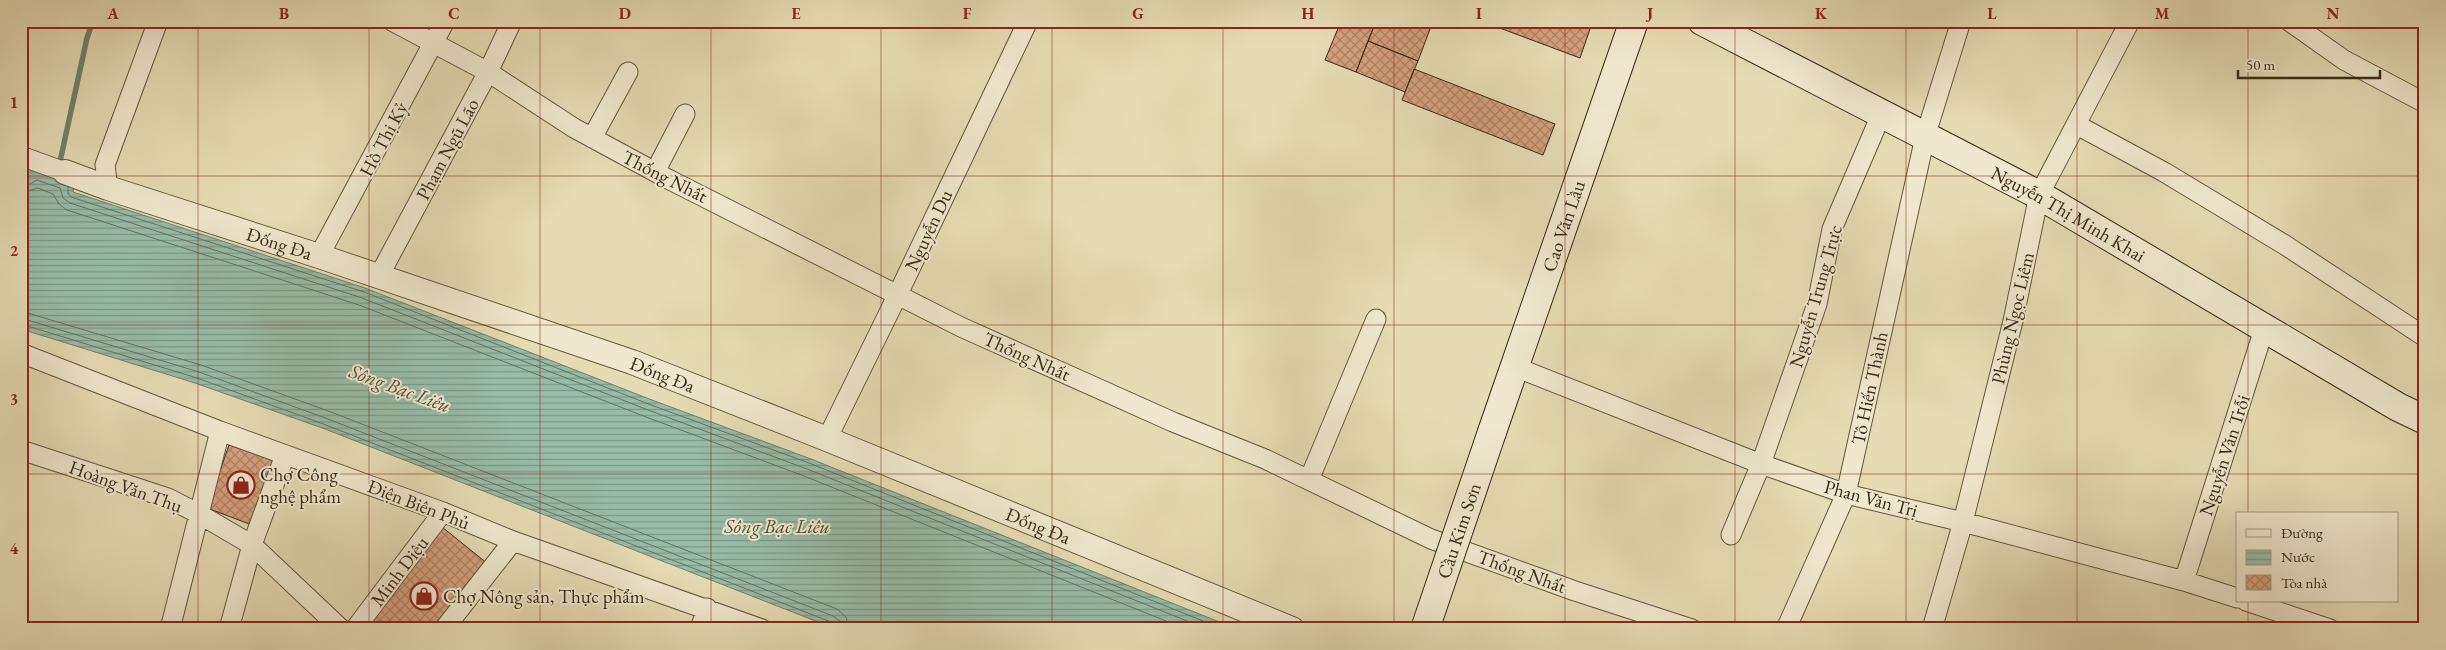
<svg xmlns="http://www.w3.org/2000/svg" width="2446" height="650" font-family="'EB Garamond',serif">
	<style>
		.water { fill: url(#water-rules); stroke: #71816d }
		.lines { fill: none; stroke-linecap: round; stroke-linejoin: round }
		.shore { stroke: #68725f; stroke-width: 1 }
		.stream { stroke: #71816d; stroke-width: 5.5 }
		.building { fill: url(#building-cross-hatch); stroke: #392817 }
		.minor-casing { stroke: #64553e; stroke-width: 21 }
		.tertiary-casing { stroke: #64553e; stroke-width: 26 }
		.secondary-casing { stroke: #392817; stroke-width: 30 }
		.minor { stroke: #efe8ce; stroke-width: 19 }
		.tertiary { stroke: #efe8ce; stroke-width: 24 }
		.secondary { stroke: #efe8ce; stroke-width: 28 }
		.secondary-bridge-casing { stroke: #392817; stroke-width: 30; stroke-linecap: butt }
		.secondary-bridge { stroke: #efe8ce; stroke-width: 28 }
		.grid { fill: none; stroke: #8f2418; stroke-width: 1; stroke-opacity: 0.55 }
		.labels { text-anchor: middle; stroke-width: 4; stroke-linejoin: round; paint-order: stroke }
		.street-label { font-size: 19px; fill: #392817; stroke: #efe8ce }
		.poi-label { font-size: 19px; fill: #392817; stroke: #efe8ce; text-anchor: start }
		.water-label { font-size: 20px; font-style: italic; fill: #504d3b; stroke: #efe8ce }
		.neatline { fill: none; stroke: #8f2418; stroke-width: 2 }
		.grid-label { font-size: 16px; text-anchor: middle; font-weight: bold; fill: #8f2418 }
	</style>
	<defs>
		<pattern id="water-rules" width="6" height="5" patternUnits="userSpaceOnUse" patternTransform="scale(1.25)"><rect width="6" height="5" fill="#97bca7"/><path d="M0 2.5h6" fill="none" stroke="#7c9987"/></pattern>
		<pattern id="building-cross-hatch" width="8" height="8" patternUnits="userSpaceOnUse" patternTransform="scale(1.25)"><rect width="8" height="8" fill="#d5a07d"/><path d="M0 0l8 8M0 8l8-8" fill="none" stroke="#ae8265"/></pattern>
	</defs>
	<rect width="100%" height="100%" fill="#e6dbb4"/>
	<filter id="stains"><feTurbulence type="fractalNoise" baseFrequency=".004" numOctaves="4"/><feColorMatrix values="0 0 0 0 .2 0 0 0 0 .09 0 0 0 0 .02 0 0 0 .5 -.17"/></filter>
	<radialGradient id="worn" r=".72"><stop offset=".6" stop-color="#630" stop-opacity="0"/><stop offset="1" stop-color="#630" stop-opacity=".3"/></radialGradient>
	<path class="water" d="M29,165L75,182L73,192L365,288L652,400L811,459L1237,629H836L325,429L195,383L21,329V173L25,174Z"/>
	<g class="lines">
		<path class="shore" d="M21,185H28L37,180L60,188L63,198L70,203L362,298L648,410L807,469L1207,629
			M68,187V193L71,197L364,292L651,405L809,463L1223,629
			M21,193L38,188L53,194L59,204L67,210L359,305L646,417L804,476L1186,629
			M21,311L201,365L331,412L837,609L846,617L849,629
			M21,318L199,372L328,419L833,616L840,621L841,629
			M21,324L197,378L326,425L831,622L835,629"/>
		<path class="stream" d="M59,166L87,38L93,21"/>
	</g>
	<path class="building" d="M1341,21H1376L1356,72L1325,60Z
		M1376,21H1433L1418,61L1368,41Z
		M1481,21H1571L1590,29L1580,58Z
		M1368,41L1418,61L1405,92L1356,72Z
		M1414,69L1555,124L1543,155L1402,100Z
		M229,445L275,461L252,525L207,508Z
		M442,527L488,564L436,629H361Z"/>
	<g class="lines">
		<g class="minor-casing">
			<path id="minor" d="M392,21L488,72L574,128L670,180L961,327L1173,422L1265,459L1431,539L1575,591L1692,629
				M2289,21L2344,60L2425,103
				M2077,125L2164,172L2285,245L2425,337
				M592,138L628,72
				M21,156L65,172
				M655,172L685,114
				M108,188L105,165L158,21
				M319,256L445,21
				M379,276L488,72L512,21
				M21,353L220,431L443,512L513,541L762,629
				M1515,367L1761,464L1846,494L1963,522L2184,581L2237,598
				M827,439L898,294L1028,21
				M21,450L168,498L199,514L252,545L341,629
				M1309,480L1376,319
				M1731,535L1761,464L1817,304L1832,229L1881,115
				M2184,581L2264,329
				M2246,601L2330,629
				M170,629L220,431
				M229,629L252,545L285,455
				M355,629L443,512
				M444,629L513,541
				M700,629L707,608
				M1786,629L1846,494L1925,137L1961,21
				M1932,629L1963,522L2013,321L2039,195L2130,21"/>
		</g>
		<g class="tertiary-casing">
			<g id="tertiary">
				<path id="s1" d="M65,172L108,188L319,256L632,362L827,439L1292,629"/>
			</g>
		</g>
		<g class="secondary-casing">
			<g id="secondary">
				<path id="s2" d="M1702,21L2039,195L2398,407L2425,420"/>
				<path id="s3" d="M1492,432L1634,21"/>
			</g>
		</g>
		<use href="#minor" class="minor"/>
		<use href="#tertiary" class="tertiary"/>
		<use href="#secondary" class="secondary"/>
		<g class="secondary-bridge-casing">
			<g id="secondary-bridge">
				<path id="s4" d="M1425,629L1492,432"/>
			</g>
		</g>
		<use href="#secondary-bridge" class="secondary-bridge"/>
	</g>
	<path class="grid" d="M198,21V629M369,21V629M540,21V629M711,21V629M881,21V629M1052,21V629M1223,21V629M1394,21V629M1565,21V629M1735,21V629M1906,21V629M2077,21V629M2248,21V514M21,176H2425M21,325H2425M21,474H2425M2248,601V629"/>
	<defs>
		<g id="shop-ring" transform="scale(1.4375)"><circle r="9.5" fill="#efe8ce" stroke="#8f2418" stroke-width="1.5"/><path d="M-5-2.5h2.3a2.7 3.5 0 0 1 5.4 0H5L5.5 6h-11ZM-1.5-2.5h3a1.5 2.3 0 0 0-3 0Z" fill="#8f2418"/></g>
	</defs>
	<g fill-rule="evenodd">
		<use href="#shop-ring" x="241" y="485"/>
		<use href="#shop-ring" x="424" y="596"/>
	</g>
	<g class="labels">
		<g class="street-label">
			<text transform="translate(383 139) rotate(-62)" y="7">Hồ Thị Kỷ</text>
			<text transform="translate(447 149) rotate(-62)" y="7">Phạm Ngũ Lão</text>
			<text transform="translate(665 176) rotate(27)" y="7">Thống Nhất</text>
			<text dy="7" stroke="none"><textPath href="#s2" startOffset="414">Nguyễn Thị Minh Khai</textPath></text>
			<text dy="7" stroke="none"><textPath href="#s3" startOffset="218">Cao Văn Lầu</textPath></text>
			<text transform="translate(928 230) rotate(-65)" y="7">Nguyễn Du</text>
			<text dy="7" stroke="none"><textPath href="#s1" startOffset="226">Đống Đa</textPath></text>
			<text transform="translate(1815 296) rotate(-74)" y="7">Nguyễn Trung Trực</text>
			<text transform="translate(2012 318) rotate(-77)" y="7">Phùng Ngọc Liêm</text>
			<text transform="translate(1027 356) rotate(24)" y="7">Thống Nhất</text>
			<text dy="7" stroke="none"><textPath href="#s1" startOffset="631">Đống Đa</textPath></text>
			<text transform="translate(1869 388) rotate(-78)" y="7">Tô Hiến Thành</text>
			<text transform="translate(2224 455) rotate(-72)" y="7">Nguyễn Văn Trỗi</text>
			<text transform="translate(126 486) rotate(20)" y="7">Hoàng Văn Thụ</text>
			<text transform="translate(1871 498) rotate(15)" y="7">Phan Văn Trị</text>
			<text transform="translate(419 504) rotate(21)" y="7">Điện Biên Phủ</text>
			<text dy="7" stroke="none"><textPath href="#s1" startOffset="1036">Đống Đa</textPath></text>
			<text dy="7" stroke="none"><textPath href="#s4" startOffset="104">Cầu Kim Sơn</textPath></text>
			<text transform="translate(399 571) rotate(-53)" y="7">Minh Diệu</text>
			<text transform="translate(1522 571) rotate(20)" y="7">Thống Nhất</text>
		</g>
		<g class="poi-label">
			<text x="260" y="481">Chợ Công<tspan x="260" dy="22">nghệ phẩm</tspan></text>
			<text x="443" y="603">Chợ Nông sản, Thực phẩm</text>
		</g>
		<g class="water-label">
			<text transform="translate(400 388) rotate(20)" y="7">Sông Bạc Liêu</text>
			<text x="777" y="533">Sông Bạc Liêu</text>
		</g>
	</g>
	<rect width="2446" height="650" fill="none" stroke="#e6dbb4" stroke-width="55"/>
	<rect x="2236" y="512" width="162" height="90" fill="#efe8ce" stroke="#a69b85"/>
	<rect x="2246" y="529" width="25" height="8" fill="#efe8ce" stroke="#a69b85"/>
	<text x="2281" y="538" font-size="15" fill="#392817">Đường</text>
	<rect x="2246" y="550" width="25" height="15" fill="url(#water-rules)" stroke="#a69b85"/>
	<text x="2281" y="562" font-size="15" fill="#392817">Nước</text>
	<rect x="2246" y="575" width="25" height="15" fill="url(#building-cross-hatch)" stroke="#a69b85"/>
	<text x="2281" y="588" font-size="15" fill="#392817">Tòa nhà</text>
	<path d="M2238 70v8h142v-8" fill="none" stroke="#392817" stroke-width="2.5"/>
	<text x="2246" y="70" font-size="15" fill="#392817" stroke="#efe8ce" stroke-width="4" paint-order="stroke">50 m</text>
	<rect x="28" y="28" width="2390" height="594" class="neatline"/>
	<g class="grid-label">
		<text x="113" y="19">A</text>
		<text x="284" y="19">B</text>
		<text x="454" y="19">C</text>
		<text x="625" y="19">D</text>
		<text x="796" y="19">E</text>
		<text x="967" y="19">F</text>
		<text x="1138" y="19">G</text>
		<text x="1308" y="19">H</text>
		<text x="1479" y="19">I</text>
		<text x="1650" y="19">J</text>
		<text x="1821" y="19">K</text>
		<text x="1992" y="19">L</text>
		<text x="2162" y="19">M</text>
		<text x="2333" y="19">N</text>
		<text x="14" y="108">1</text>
		<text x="14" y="256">2</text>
		<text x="14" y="405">3</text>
		<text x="14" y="554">4</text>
	</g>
	<rect width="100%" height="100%" filter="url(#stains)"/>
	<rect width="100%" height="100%" fill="url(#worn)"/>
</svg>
